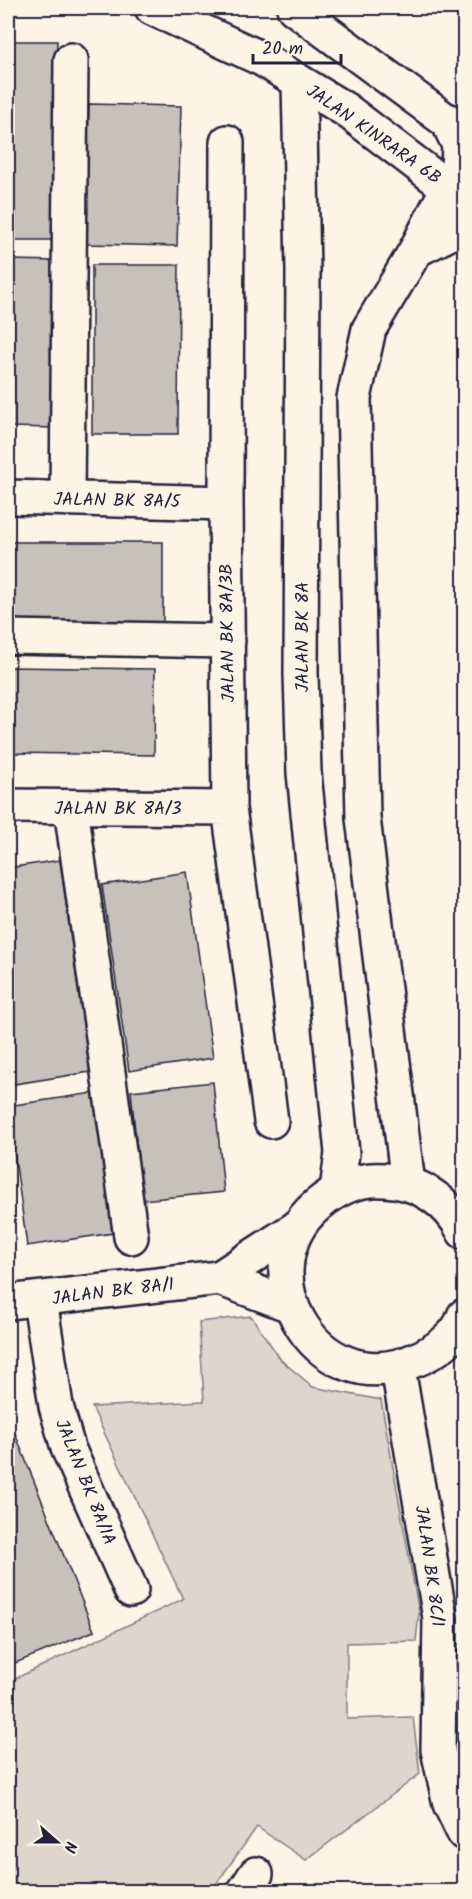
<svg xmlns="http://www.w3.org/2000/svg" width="472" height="1899" font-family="Kalam,sans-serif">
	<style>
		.green { fill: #dcd6cc; stroke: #7f7c84; stroke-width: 1.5 }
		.building { fill: #c6c1bb; stroke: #22223b; stroke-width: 1.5 }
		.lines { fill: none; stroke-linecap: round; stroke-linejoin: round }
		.minor-casing { stroke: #22223b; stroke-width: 38 }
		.minor { stroke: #fcf5e5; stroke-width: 33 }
		.labels { text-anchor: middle; stroke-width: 4.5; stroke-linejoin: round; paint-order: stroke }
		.street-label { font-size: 18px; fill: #22223b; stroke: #fcf5e5 }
	</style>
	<rect width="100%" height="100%" fill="#fcf5e5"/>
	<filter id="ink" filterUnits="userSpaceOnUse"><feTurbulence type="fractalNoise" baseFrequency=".0167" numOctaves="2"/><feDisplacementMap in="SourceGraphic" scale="12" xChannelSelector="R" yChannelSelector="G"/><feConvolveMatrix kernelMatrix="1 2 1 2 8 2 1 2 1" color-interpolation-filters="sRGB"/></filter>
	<g filter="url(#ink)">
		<path class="green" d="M251,1316L281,1360L313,1387L381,1400L419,1613L416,1641L347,1643V1719L413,1717L420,1774L306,1860L257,1827L211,1891H8V1682L183,1599L92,1407L204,1401L199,1322Z"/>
		<path class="building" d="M8,41H57L55,240H8Z
			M89,104L181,106L177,246L85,244Z
			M8,260L60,261L57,428L8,427Z
			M92,265H179L178,434H92Z
			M8,542H163V634H8Z
			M8,667L155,669L154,755L8,753Z
			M60,860L90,1072L8,1085V868Z
			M187,872L213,1058L129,1071L102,885Z
			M213,1082L224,1192L142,1200L131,1091Z
			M93,1093L113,1233L27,1246L8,1106Z
			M8,1416L94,1631L8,1666Z"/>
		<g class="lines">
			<g class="minor-casing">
				<path id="minor" d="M152,8L262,59L346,110L464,200
					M294,8L463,133
					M299,82L303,270L301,674L304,773L342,1153L337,1190
					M227,142L226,503L229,808L271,1121
					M416,250L464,226
					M8,497L226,503
					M67,499L71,60
					M8,637L228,641
					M8,806L229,808
					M71,808L131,1237
					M408,1184L363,818L354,398L369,329L416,250L458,168L459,145L447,120
					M464,1232C449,1202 419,1181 384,1180C363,1178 342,1186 325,1199C236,1263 314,1405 415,1360C433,1353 459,1336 464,1316
					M219,1278L290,1305
					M40,1300L56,1406L68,1448L131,1590
					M8,1302L219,1278L298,1227
					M398,1368L440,1618L438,1750L450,1804L464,1833
					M244,1892L256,1874"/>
			</g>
			<use href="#minor" class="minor"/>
		</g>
	</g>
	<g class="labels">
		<g class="street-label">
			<text transform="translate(374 134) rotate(35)" y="6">JALAN KINRARA 6B</text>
			<text transform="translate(117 500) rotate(1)" y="6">JALAN BK 8A/5</text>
			<text transform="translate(227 633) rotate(-91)" y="6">JALAN BK 8A/3B</text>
			<text transform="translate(302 637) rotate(-90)" y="6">JALAN BK 8A</text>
			<text x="118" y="814">JALAN BK 8A/3</text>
			<text transform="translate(113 1291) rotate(-7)" y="6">JALAN BK 8A/1</text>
			<text transform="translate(86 1482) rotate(68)" y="6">JALAN BK 8A/1A</text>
			<text transform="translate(430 1566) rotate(82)" y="6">JALAN BK 8C/1</text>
		</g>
	</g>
	<rect width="472" height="1899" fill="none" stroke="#fcf5e5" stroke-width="30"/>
	<rect x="15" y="15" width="442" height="1869" fill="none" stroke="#22223b" stroke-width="2" filter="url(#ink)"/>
	<g transform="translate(57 1842) rotate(111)" stroke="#fcf5e5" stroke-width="4.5" paint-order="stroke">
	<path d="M0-4.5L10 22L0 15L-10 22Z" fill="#22223b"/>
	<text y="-9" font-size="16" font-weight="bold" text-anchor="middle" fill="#22223b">N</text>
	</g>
	<path d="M253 54v9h88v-9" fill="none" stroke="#22223b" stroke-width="3"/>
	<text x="262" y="54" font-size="18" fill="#22223b" stroke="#fcf5e5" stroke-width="4.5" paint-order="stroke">20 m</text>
</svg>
